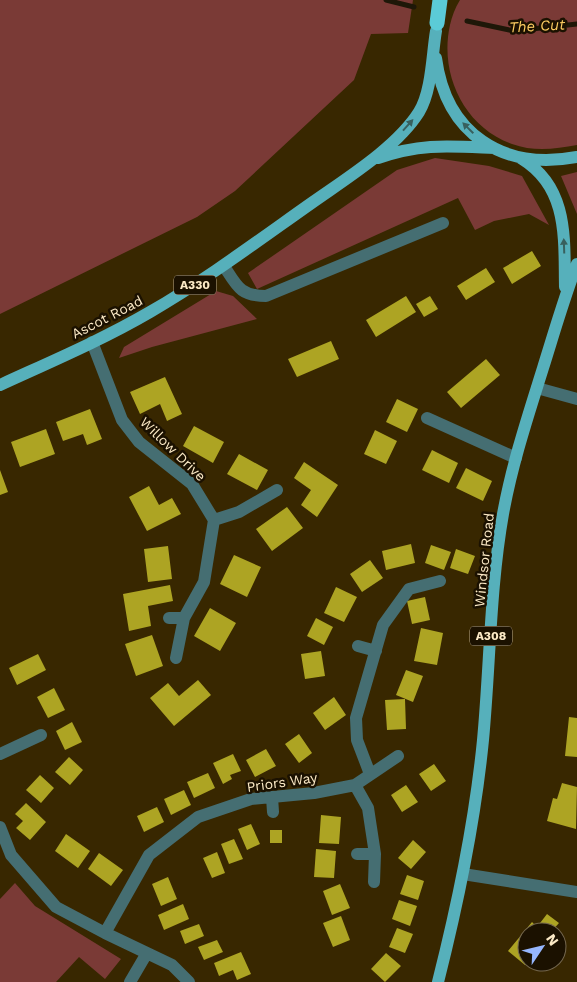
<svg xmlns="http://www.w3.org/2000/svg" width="577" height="982" font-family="'Work Sans',sans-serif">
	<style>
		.green { fill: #7a3a36 }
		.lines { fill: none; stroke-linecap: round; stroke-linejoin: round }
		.stream { stroke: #1e1708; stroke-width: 5 }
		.building { fill: #ada423 }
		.minor { stroke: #456e72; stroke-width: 12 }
		.major { stroke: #56b0bb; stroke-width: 12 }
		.highway { stroke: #5bcbd7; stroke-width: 15 }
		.oneway { fill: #38605e }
		.labels { text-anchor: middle; stroke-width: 5; stroke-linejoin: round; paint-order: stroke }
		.shield { fill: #1b1100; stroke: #b8a98b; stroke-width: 1 }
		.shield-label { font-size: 12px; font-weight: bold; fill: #fceac6 }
		.street-label { font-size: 14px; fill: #fceac6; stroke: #1b1100 }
		.water-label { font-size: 15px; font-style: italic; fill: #fccc60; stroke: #1b1100 }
	</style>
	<rect width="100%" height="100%" fill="#382700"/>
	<path class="green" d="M0,0H413L408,33L371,34L354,80L235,191L197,217L0,314Z
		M460,0H577V145C555,149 534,152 512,144C464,127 439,74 450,25C452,16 455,8 460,0Z
		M435,158L489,166L522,176L549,225L529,214L494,221L475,230L458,198L257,289L248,273L397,170Z
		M577,172V214L561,176Z
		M216,291L233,296L257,319L152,347L119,358L124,347Z
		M15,883L35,906L121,959L105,979L79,957L56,982H0V899Z"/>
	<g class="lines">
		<path class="stream" d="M386,0L414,7
			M467,21L514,31L577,24"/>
	</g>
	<path class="building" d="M532,251L541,266L512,284L503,268Z
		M486,268L495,282L466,300L457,286Z
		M406,296L416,312L376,337L366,320Z
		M430,296L438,309L424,317L416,304Z
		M331,341L339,359L297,377L288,359Z
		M486,359L500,375L461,408L447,392Z
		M165,377L182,414L167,421L160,404L140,414L130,392Z
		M397,399L418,409L407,432L386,422Z
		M90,409L102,439L87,445L83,434L63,441L56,422Z
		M194,426L224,442L213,463L183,446Z
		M46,429L55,454L20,467L11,442Z
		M375,430L397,441L386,464L364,454Z
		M432,450L458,463L449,483L422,470Z
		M239,454L268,470L257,490L227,474Z
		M304,462L338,485L317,517L301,505L311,490L294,478Z
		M466,468L492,481L483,501L456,488Z
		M0,470L8,492L0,495Z
		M149,486L159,505L172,498L181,514L147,531L129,497Z
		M287,507L303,528L272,551L256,529Z
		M411,544L415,563L386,570L382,551Z
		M431,545L451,552L444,570L425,563Z
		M168,546L172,579L148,582L144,549Z
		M456,549L475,556L468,574L450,568Z
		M234,555L261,567L247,597L220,584Z
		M370,560L383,578L362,592L350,574Z
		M170,585L173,601L148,606L151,626L129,631L123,594Z
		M336,587L357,597L344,622L324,613Z
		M425,597L430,620L412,624L407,601Z
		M210,608L236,623L220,651L194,636Z
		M316,618L333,627L324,645L307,636Z
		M421,628L443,633L437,665L414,661Z
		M152,635L163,666L136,676L125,644Z
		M321,651L325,676L305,679L301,654Z
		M38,654L46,670L17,685L9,668Z
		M406,670L423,676L413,702L396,695Z
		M198,680L211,695L174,726L150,698L168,683L179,696Z
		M54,688L65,710L48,718L37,697Z
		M334,697L346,715L325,730L313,713Z
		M405,699L406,729L387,730L385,700Z
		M569,717L577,718V757L565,756Z
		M72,722L82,742L65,750L56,731Z
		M299,734L312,753L299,763L285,744Z
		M266,749L276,766L255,777L246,760Z
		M233,754L241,771L230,775L232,779L223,784L213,763Z
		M69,757L83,770L70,785L55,772Z
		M434,764L446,781L431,791L419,774Z
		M208,773L215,788L194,798L187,782Z
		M40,775L54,788L41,803L26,790Z
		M562,783L577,787L576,829L547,821L553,798L557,799Z
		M406,785L418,802L402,812L391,795Z
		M184,790L191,805L171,815L164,799Z
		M26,803L46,822L30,840L16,828L23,821L15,814Z
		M157,807L164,822L144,832L137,816Z
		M321,815L341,817L339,844L319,843Z
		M251,824L260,844L247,850L238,829Z
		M270,830H282V843H270Z
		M66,834L90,851L78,868L55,851Z
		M234,839L243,859L229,864L221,844Z
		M413,840L426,852L411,869L398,858Z
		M316,849L336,851L334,878L314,877Z
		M217,852L225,873L212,878L203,858Z
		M99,853L123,870L111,886L88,869Z
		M407,875L424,881L418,900L400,894Z
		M168,877L177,899L161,906L152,884Z
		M340,884L350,908L332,915L323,891Z
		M399,900L417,906L410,926L392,919Z
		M183,904L189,919L164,930L158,915Z
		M547,914L559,923L551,932H527V962L525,965L508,951L532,922L537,927Z
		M341,916L350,940L333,947L323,923Z
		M199,924L204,936L185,944L180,931Z
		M397,928L413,934L405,953L389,947Z
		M217,940L223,952L204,960L198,947Z
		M241,952L251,974L237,980L233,970L219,976L214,963Z
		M386,953L401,966L385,982L371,969Z"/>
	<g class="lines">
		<path class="minor" d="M224,266C237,286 240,296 266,296L443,223
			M92,342L122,420L139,442L192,484L214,520L204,582L184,618L176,658
			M537,388L577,399
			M427,418L516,458
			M214,520L239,512L277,490
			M169,618H184
			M358,646L376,651
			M0,754L41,735
			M370,774L357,740L356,718L383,625L409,589L440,581
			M355,785L368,808L375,854L374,882
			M272,797L273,812
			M0,827L11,855L56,907L105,933L172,965L189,982
			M357,854H375
			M463,874L577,892
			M105,933L149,855L198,817L251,799L314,793L355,785L398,756
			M130,982L147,953"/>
		<path class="major" d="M436,58C446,134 503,171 577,157
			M378,158C421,143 449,146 494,148
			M522,159C569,188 564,239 565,287
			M0,385C50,362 102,340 150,312C207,279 259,240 313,202C347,178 397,147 419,112C432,91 432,54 436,31
			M438,982C458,903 475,822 483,740C490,666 490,587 503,514C512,464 528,416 543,368C554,333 564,298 577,264"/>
		<path class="highway" d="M437,23L440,0"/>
	</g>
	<defs><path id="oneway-solid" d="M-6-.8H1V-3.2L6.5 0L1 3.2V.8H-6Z" transform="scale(1.25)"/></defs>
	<g class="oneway">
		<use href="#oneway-solid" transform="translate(408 125) rotate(-48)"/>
		<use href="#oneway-solid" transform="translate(468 128) rotate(-135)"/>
		<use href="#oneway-solid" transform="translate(564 246) rotate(-92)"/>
	</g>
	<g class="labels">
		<g class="shield">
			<rect x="174" y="275.5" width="42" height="19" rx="4"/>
			<rect x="470" y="626.5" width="42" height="19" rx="4"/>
		</g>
		<g class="shield-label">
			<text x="195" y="289">A330</text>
			<text x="491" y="640">A308</text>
		</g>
		<g class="street-label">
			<text transform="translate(107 317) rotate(-27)" y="5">Ascot Road</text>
			<text transform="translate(173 449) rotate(44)" y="5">Willow Drive</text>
			<text transform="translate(484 560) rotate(-84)" y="5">Windsor Road</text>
			<text transform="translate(282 782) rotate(-8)" y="5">Priors Way</text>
		</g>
		<g class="water-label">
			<text transform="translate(537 26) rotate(-3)" y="5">The Cut</text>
		</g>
	</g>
	<g transform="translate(542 947) rotate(55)"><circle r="24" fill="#1b1100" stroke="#75684f"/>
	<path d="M0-4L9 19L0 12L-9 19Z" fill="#96b6fd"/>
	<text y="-8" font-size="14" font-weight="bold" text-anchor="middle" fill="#fceac6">N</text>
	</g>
</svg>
